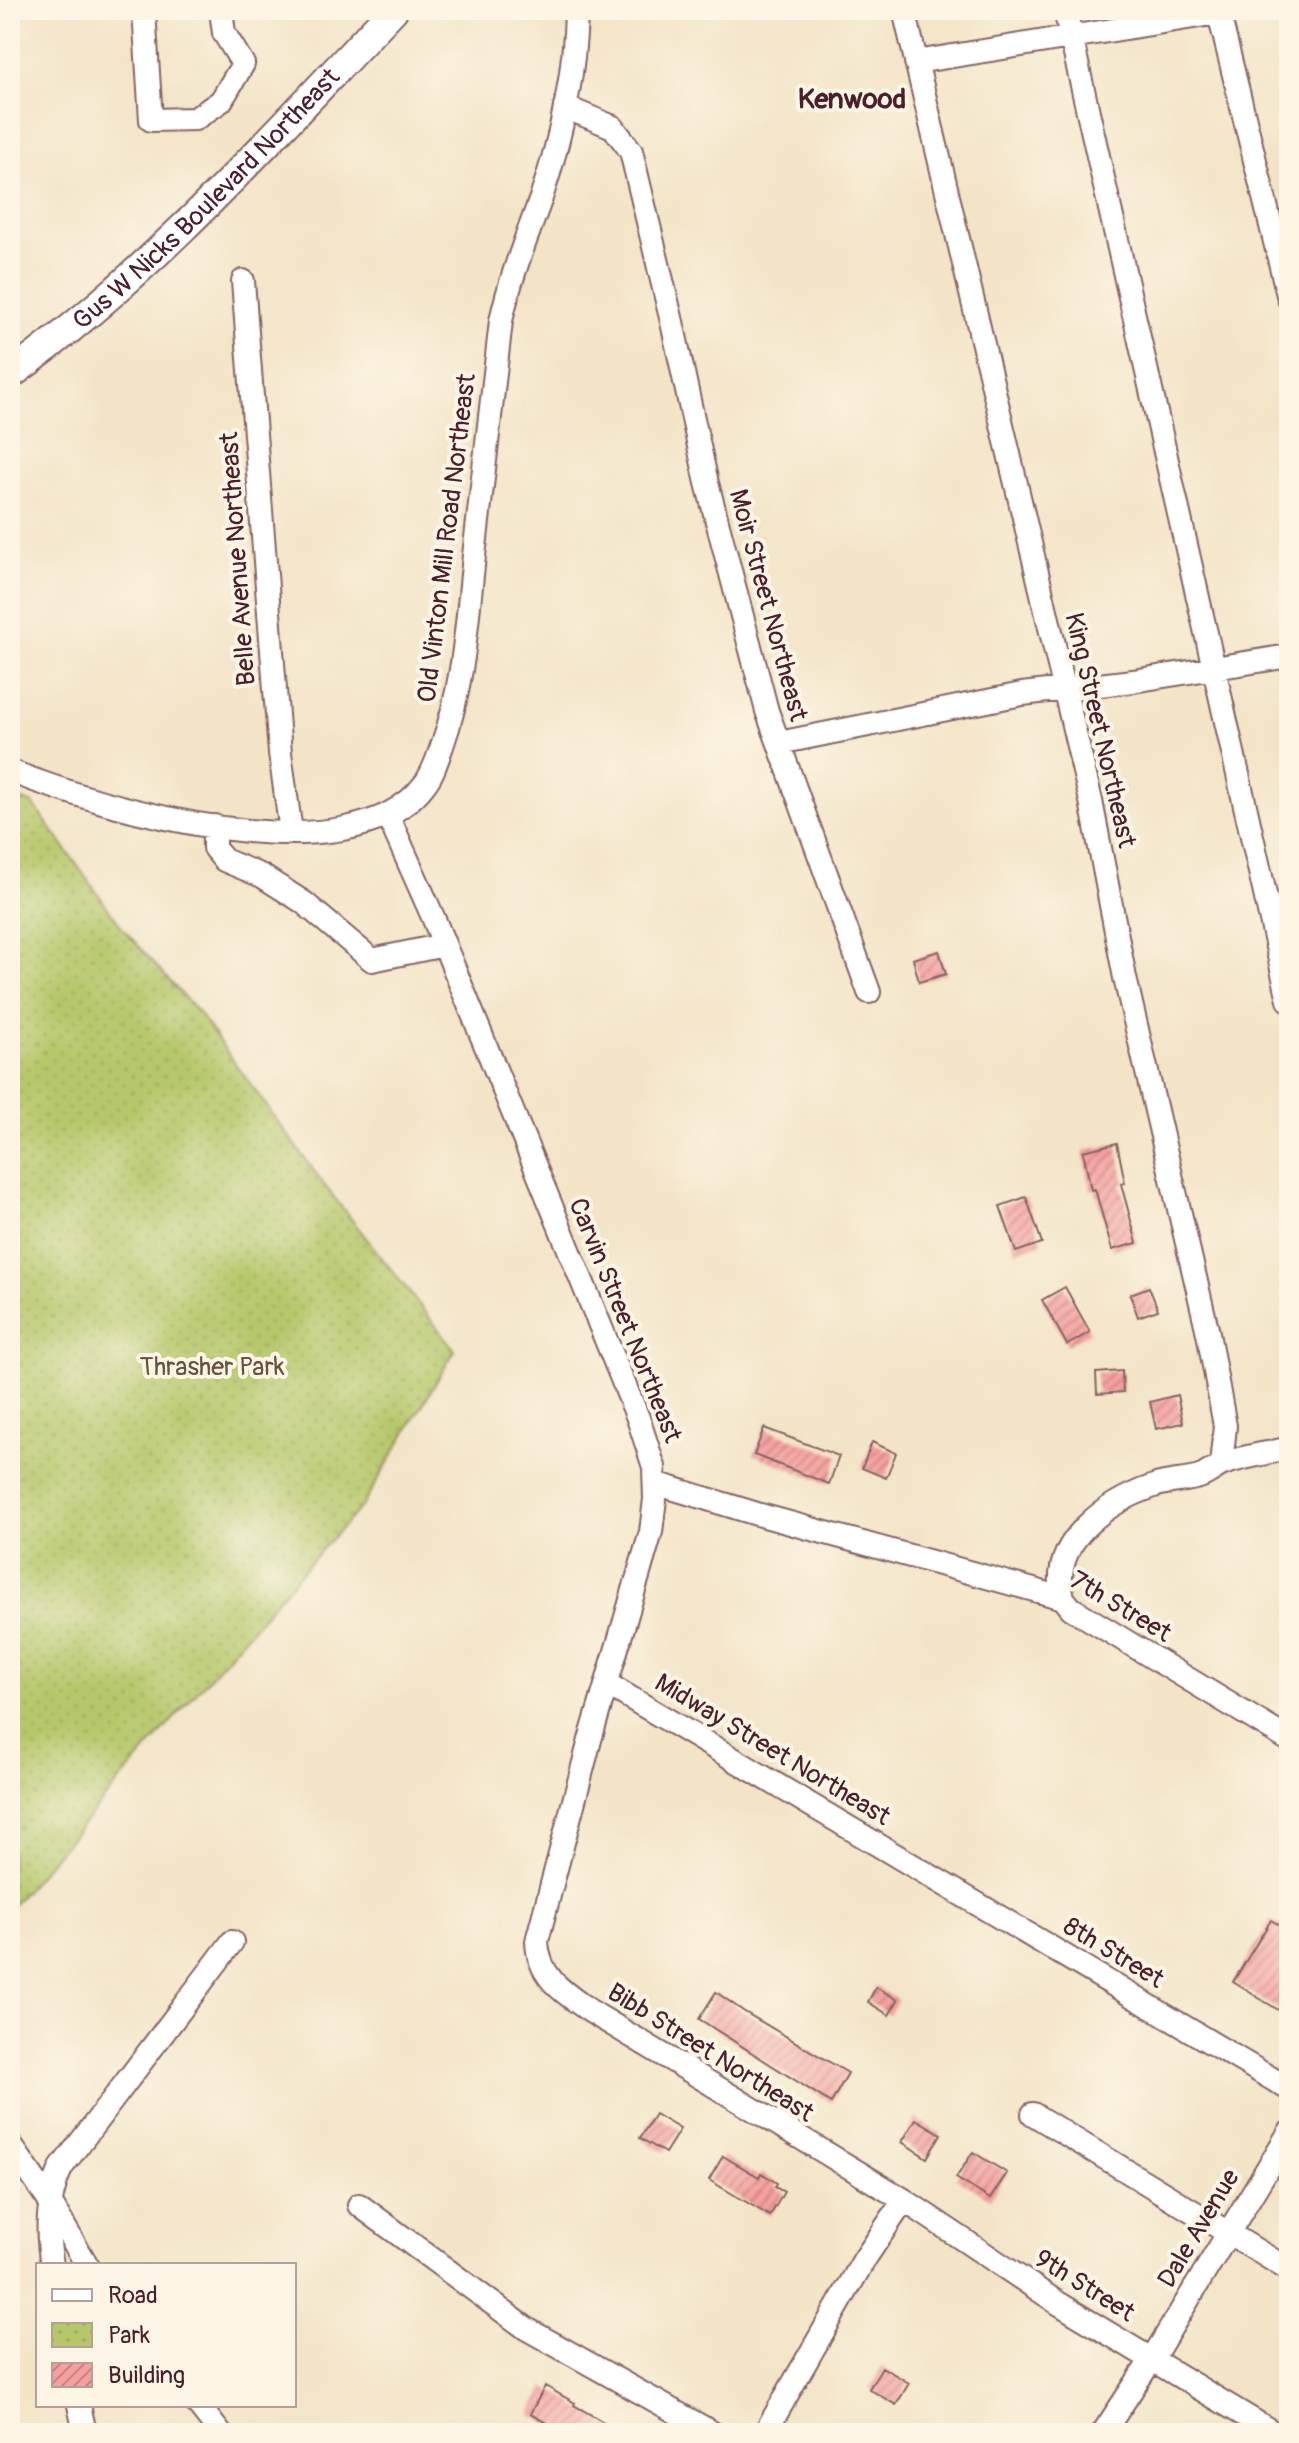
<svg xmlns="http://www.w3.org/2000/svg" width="1299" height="2443" font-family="Pangolin,sans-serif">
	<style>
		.park { fill: url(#park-dots); stroke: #80734b; stroke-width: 2 }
		.building { fill: url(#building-hatch) }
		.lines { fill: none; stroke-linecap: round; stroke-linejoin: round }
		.minor-casing { stroke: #856462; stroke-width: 26 }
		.major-casing { stroke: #856462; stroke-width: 32 }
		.minor { stroke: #fff; stroke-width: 22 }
		.major { stroke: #fff; stroke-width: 28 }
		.labels { text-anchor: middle; stroke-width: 8; stroke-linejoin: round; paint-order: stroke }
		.street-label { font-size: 26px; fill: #4a1f2b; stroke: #fcf5e5 }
		.park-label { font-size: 26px; fill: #6a513e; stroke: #fcf5e5 }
		.neighbourhood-label { font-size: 28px; font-weight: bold; fill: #4a1f2b; stroke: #fcf5e5 }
	</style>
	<defs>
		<pattern id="park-dots" width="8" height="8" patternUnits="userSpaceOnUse" patternTransform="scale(2)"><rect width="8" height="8" fill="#b6c76b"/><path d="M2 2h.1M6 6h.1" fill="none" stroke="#9eaa5d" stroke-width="1.8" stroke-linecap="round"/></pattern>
		<pattern id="building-hatch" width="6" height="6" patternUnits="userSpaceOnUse" patternTransform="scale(2)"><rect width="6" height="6" fill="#f5a09f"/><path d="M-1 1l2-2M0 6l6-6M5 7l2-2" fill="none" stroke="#c88282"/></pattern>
	</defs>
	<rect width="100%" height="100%" fill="#fcf5e5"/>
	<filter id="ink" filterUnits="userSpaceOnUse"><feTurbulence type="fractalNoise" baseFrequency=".0125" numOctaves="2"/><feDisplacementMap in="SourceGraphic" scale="16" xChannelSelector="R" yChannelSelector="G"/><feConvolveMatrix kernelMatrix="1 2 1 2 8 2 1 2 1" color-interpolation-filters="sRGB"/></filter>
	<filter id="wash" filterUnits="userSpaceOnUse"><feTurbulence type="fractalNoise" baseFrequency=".006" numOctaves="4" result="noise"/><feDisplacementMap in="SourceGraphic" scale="32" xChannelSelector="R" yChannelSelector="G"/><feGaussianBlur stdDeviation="1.8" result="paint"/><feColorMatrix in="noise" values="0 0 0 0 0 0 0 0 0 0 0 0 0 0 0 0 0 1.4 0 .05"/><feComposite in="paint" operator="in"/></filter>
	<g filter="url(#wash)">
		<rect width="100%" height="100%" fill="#f3e4c7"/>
		<path class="park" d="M10,795L33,804L124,930L199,1014L325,1186L455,1350L363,1505L299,1574L10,1908Z"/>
		<g id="blocks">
			<path class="building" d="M939,951L946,974L919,982L913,959Z
				M1117,1143L1125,1183L1121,1184L1137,1243L1112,1250L1095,1189L1091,1190L1083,1151Z
				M1026,1197L1042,1243L1016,1252L1000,1206Z
				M1065,1287L1090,1332L1067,1345L1042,1300Z
				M1149,1287L1158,1310L1138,1317L1130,1294Z
				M1122,1371L1123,1392L1097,1394L1096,1373Z
				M1177,1395L1183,1423L1156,1429L1150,1402Z
				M764,1428L839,1456L829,1484L754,1455Z
				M872,1442L896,1453L886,1478L862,1468Z
				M1271,1920L1289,1931V1997L1280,2011L1233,1982Z
				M876,1987L898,2000L889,2015L868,2002Z
				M716,1992L743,2011L848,2073L831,2103L699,2019Z
				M655,2114L680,2129L665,2153L640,2138Z
				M916,2119L941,2134L927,2158L902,2142Z
				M973,2152L1007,2173L990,2199L956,2178Z
				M723,2156L759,2177L761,2173L777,2183L775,2187L784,2192L770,2216L709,2180Z
				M882,2367L909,2383L896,2405L869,2389Z
				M545,2386L575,2403L574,2405L623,2433H565L530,2414Z"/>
		</g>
	</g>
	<g filter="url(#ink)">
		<use href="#blocks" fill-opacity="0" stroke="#856462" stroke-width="2"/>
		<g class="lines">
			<g class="minor-casing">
				<path id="minor" d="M144,10L151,120L195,119L221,101L243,64L224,33L221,10
					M904,10L1091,801L1125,978L1208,1333L1225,1426L1221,1465
					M1065,10L1289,1000
					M1218,10L1289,299
					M916,62L1218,13
					M565,107L613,127L631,151L672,322L707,483L767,711L869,992
					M243,281L280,753L291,832
					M779,743L1022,694L1133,681L1289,656
					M10,771C104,808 350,882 424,785C433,774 437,760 442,746C464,685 467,620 474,556C483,478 492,399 501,321C510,278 526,239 541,198C561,138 575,73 576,10
					M388,816L433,917L638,1418L654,1467L655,1499L651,1532L590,1740L537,1941C538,1977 563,1992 590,2011L904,2200L1058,2303L1274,2433
					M214,826V848L224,860L262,876L303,902L372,960L444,945
					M655,1483L757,1514L1063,1598L1071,1608L1289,1740
					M1063,1598C1049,1541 1107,1502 1154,1486C1169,1480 1187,1482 1202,1476C1209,1473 1216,1467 1223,1464C1244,1456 1267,1454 1289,1448
					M607,1684L1289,2089
					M1033,2114L1289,2270
					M10,2144L50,2202L87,2265
					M359,2205L527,2329L713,2433
					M52,2265C46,2231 47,2200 61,2168L232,1942
					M79,2405L85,2433
					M198,2405L220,2433
					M765,2433L864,2260L904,2200
					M1103,2433L1152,2359L1289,2133"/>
			</g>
			<g class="major-casing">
				<g id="major">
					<path id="s1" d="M10,375C154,271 271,138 393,10"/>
				</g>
			</g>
			<use href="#minor" class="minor"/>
			<use href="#major" class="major"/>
		</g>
	</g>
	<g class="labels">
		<g class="street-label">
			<text dy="9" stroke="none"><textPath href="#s1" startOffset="264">Gus W Nicks Boulevard Northeast</textPath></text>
			<text transform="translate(446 538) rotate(-83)" y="9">Old Vinton Mill Road Northeast</text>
			<text transform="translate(237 559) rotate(-94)" y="9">Belle Avenue Northeast</text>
			<text transform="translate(769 605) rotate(75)" y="9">Moir Street Northeast</text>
			<text transform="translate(1101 730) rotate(77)" y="9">King Street Northeast</text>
			<text transform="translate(626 1320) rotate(68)" y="9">Carvin Street Northeast</text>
			<text transform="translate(1121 1606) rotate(31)" y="9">7th Street</text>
			<text transform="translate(773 1749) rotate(31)" y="9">Midway Street Northeast</text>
			<text transform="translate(1114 1952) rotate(31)" y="9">8th Street</text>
			<text transform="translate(711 2052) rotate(32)" y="9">Bibb Street Northeast</text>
			<text transform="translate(1198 2228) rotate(-59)" y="9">Dale Avenue</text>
			<text transform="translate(1085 2285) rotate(32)" y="9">9th Street</text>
		</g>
		<g class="park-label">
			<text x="212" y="1375">Thrasher Park</text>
		</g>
		<g class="neighbourhood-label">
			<text x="852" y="108">Kenwood</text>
		</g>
	</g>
	<rect width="1299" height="2443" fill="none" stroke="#fcf5e5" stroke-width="40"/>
	<rect x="36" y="2263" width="260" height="144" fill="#fcf5e5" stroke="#b59f9b" stroke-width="2"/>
	<rect x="52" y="2289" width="40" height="12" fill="#ffffff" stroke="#b59f9b" stroke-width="2"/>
	<text x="108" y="2303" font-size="24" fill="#4a1f2b">Road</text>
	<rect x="52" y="2323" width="40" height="24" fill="url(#park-dots)" stroke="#b59f9b" stroke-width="2"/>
	<text x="108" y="2343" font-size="24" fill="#4a1f2b">Park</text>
	<rect x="52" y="2363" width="40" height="24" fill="url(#building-hatch)" stroke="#b59f9b" stroke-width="2"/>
	<text x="108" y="2383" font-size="24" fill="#4a1f2b">Building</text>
</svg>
